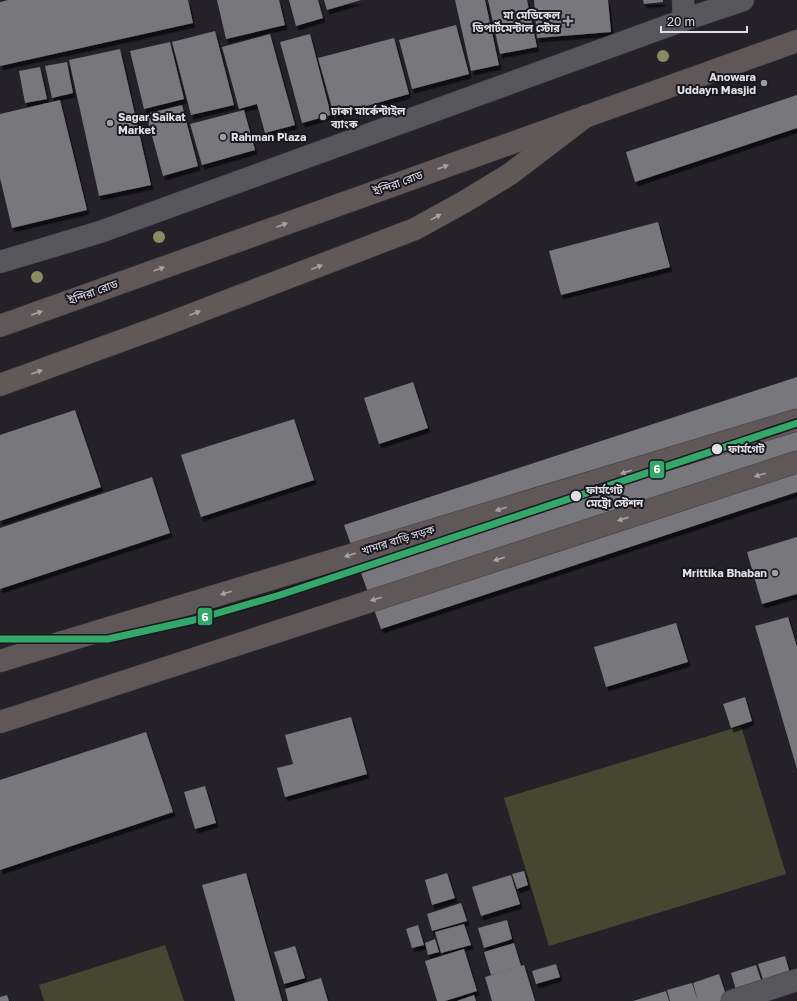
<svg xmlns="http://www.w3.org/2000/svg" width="797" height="1001" font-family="'Golos Text','Noto Sans Bengali',sans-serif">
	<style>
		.green { fill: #454730 }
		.building { fill: #78777c; filter: url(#shadow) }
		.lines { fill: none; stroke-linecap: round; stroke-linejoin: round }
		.minor-casing { stroke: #3f3e43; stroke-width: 23 }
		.trunk-casing { stroke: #3f3e43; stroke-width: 23 }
		.motorway-casing { stroke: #3f3e43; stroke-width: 23 }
		.minor { stroke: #57565a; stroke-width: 22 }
		.trunk { stroke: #605858; stroke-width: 22 }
		.motorway { stroke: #615858; stroke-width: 22 }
		.metro-1-casing { stroke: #191720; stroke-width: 10 }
		.metro-1 { stroke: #33a86a; stroke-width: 7 }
		.tree { fill: #888c63 }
		.oneway { fill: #a7a2a6 }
		.poi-dot { fill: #9f9da4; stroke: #191720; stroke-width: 1.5 }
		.stop-dot { fill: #e1dfe6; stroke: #191720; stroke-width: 1.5 }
		.labels { text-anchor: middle; stroke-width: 4; stroke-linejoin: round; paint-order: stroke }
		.poi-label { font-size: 11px; font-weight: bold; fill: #e1dfe6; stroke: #191720; text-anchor: end }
		.street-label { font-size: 11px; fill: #e1dfe6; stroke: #191720 }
		.stop-label { font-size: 11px; font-weight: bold; fill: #e1dfe6; stroke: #191720; text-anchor: start }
		.line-badge { stroke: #191720; stroke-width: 1.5 }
		.badge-label { font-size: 11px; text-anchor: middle; font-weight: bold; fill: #fff }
	</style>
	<defs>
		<filter id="shadow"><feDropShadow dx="2.5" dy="4.5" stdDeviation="0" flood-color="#0009"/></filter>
	</defs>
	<rect width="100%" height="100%" fill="#242228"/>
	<path class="green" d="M741,726L786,874L549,946L504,798Z
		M165,945L184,1001H44L39,985Z"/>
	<path class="building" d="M8,0H188L193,23L0,66V2Z
		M217,0H279L285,25L226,39Z
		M289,0H318L323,18L296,26Z
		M324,0H361L327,10Z
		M455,0H485L499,65L471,71Z
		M488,0H527L537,47L500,54Z
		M534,0H608L611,32L537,38Z
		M643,0H663V2L644,4Z
		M456,25L469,74L412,89L399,40Z
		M215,31L234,105L191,115L172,42Z
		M270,34L295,125L265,133L257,104L239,109L222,47Z
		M310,34L331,115L302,123L280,42Z
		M394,38L409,94L334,115L318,58Z
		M170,42L184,99L144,109L130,51Z
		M120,49L151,185L99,196L69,60Z
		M67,62L73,93L52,98L45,66Z
		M40,67L47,99L25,103L19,71Z
		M797,95V128L635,182L626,152Z
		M60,100L87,210L12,228L0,178V114Z
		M182,105L198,166L163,176L146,114Z
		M244,110L255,150L202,165L190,124Z
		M658,222L670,267L561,295L549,251Z
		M797,377V492L381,629L344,525Z
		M413,382L428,428L379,444L364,398Z
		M75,410L101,487L0,521V435Z
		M294,419L314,480L201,517L181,455Z
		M152,477L170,533L0,589V528Z
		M797,537V594L762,604L747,552Z
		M788,617L797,647V769L755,626Z
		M676,623L688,662L606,687L594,647Z
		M745,697L752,721L731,728L723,704Z
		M351,717L367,774L285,797L277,768L293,764L285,735Z
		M146,732L173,812L0,870V780Z
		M205,786L216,823L195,829L184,792Z
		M524,871L528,885L517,889L512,874Z
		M246,873L282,1001H235L202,885Z
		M447,873L455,898L432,905L425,880Z
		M511,875L520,904L481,916L472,887Z
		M461,903L467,921L432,931L427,914Z
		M507,920L512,939L484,948L478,928Z
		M464,924L471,945L441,953L435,932Z
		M418,925L424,945L412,948L406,929Z
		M435,939L439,952L428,955L425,943Z
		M514,943L521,966L491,975L484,952Z
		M295,946L305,978L284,984L274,952Z
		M464,949L477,991L445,1001H437L425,961Z
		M785,956L793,984L767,992L758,964Z
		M556,964L560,977L536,984L532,971Z
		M524,965L535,1001H492L485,977Z
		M756,965L765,992L739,1000L731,973Z
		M719,974L728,1001H698L693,983Z
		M321,978L328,1001H288L285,989Z
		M692,983L698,1001H670L667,990Z
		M666,991L669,1001H633Z
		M7,995L9,1001H0V997Z
		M474,995L476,1001H457Z"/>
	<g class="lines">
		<g class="minor-casing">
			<path id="minor" d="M683,0L684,20
				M0,262L100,232L684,20L743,0
				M732,1001L797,980"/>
		</g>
		<g class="trunk-casing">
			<path id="trunk" d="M0,326L797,41
				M0,661L797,420
				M0,722L797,462"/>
		</g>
		<g class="motorway-casing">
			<path id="motorway" d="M0,385L159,327L415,229L464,202L510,174L586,116"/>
		</g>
		<use href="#minor" class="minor"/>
		<use href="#trunk" class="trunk"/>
		<use href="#motorway" class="motorway"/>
		<g class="metro-1-casing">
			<path id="metro-1" d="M0,639H108L194,620L280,595L797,423"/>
		</g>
		<use href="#metro-1" class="metro-1"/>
	</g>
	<g class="tree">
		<circle cx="663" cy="56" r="6"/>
		<circle cx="159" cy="237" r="6"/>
		<circle cx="37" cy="277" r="6"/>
	</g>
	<defs><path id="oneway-solid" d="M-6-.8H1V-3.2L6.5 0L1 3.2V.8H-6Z"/></defs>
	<g class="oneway">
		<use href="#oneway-solid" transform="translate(443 167) rotate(-20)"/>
		<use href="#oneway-solid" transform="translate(436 217) rotate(-29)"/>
		<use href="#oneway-solid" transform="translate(282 225) rotate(-20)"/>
		<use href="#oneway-solid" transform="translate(317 267) rotate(-21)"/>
		<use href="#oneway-solid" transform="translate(159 269) rotate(-20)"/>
		<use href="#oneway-solid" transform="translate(37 313) rotate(-20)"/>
		<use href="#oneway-solid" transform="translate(195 313) rotate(-21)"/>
		<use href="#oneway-solid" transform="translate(37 372) rotate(-20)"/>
		<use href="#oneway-solid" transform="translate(626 472) rotate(163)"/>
		<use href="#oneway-solid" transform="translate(760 475) rotate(162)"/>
		<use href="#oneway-solid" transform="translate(501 509) rotate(163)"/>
		<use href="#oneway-solid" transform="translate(623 519) rotate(162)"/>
		<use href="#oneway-solid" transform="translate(350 555) rotate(163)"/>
		<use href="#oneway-solid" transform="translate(499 559) rotate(162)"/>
		<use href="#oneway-solid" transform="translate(226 593) rotate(163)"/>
		<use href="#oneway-solid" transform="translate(376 599) rotate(162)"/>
	</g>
	<g class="poi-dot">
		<path d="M566 15h4v4h4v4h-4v4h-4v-4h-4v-4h4z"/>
		<circle cx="764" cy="83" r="4"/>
		<circle cx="323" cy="117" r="4"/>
		<circle cx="110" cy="123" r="4"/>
		<circle cx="223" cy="137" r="4"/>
		<circle cx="775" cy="573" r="4"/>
	</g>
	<g class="stop-dot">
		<circle cx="717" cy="449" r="6"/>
		<circle cx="576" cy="496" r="6"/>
	</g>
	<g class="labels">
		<g class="poi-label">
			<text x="560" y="19">মা মেডিকেল<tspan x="560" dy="13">ডিপার্টমেন্টাল স্টোর</tspan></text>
			<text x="756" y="81">Anowara<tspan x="756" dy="13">Uddayn Masjid</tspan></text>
			<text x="331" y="115" text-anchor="start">ঢাকা মার্কেন্টাইল<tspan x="331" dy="13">ব্যাংক</tspan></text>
			<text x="118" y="121" text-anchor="start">Sagar Saikat<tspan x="118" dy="13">Market</tspan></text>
			<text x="231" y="141" text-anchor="start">Rahman Plaza</text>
			<text x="767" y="577">Mrittika Bhaban</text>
		</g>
		<g class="street-label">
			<text transform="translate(398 183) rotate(-20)" y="4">ইন্দিরা রোড</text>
			<text transform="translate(93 292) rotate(-20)" y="4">ইন্দিরা রোড</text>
			<text transform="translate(398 540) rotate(-17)" y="4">খামার বাড়ি সড়ক</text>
		</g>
		<g class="stop-label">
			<text x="728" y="453">ফার্মগেট</text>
			<text x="586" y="494">ফার্মগেট<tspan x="586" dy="13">মেট্রো স্টেশন</tspan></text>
		</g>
	</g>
	<g class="line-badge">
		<rect x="649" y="460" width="16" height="19" rx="4" fill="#33a86a"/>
		<rect x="197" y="607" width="16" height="19" rx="4" fill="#33a86a"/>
	</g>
	<g class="badge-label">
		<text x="657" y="473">6</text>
		<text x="205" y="621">6</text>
	</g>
	<path d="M661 26v6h86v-6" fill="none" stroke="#e1dfe6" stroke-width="2"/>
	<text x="667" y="26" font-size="12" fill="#e1dfe6" stroke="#191720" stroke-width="3" paint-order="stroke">20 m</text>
</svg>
